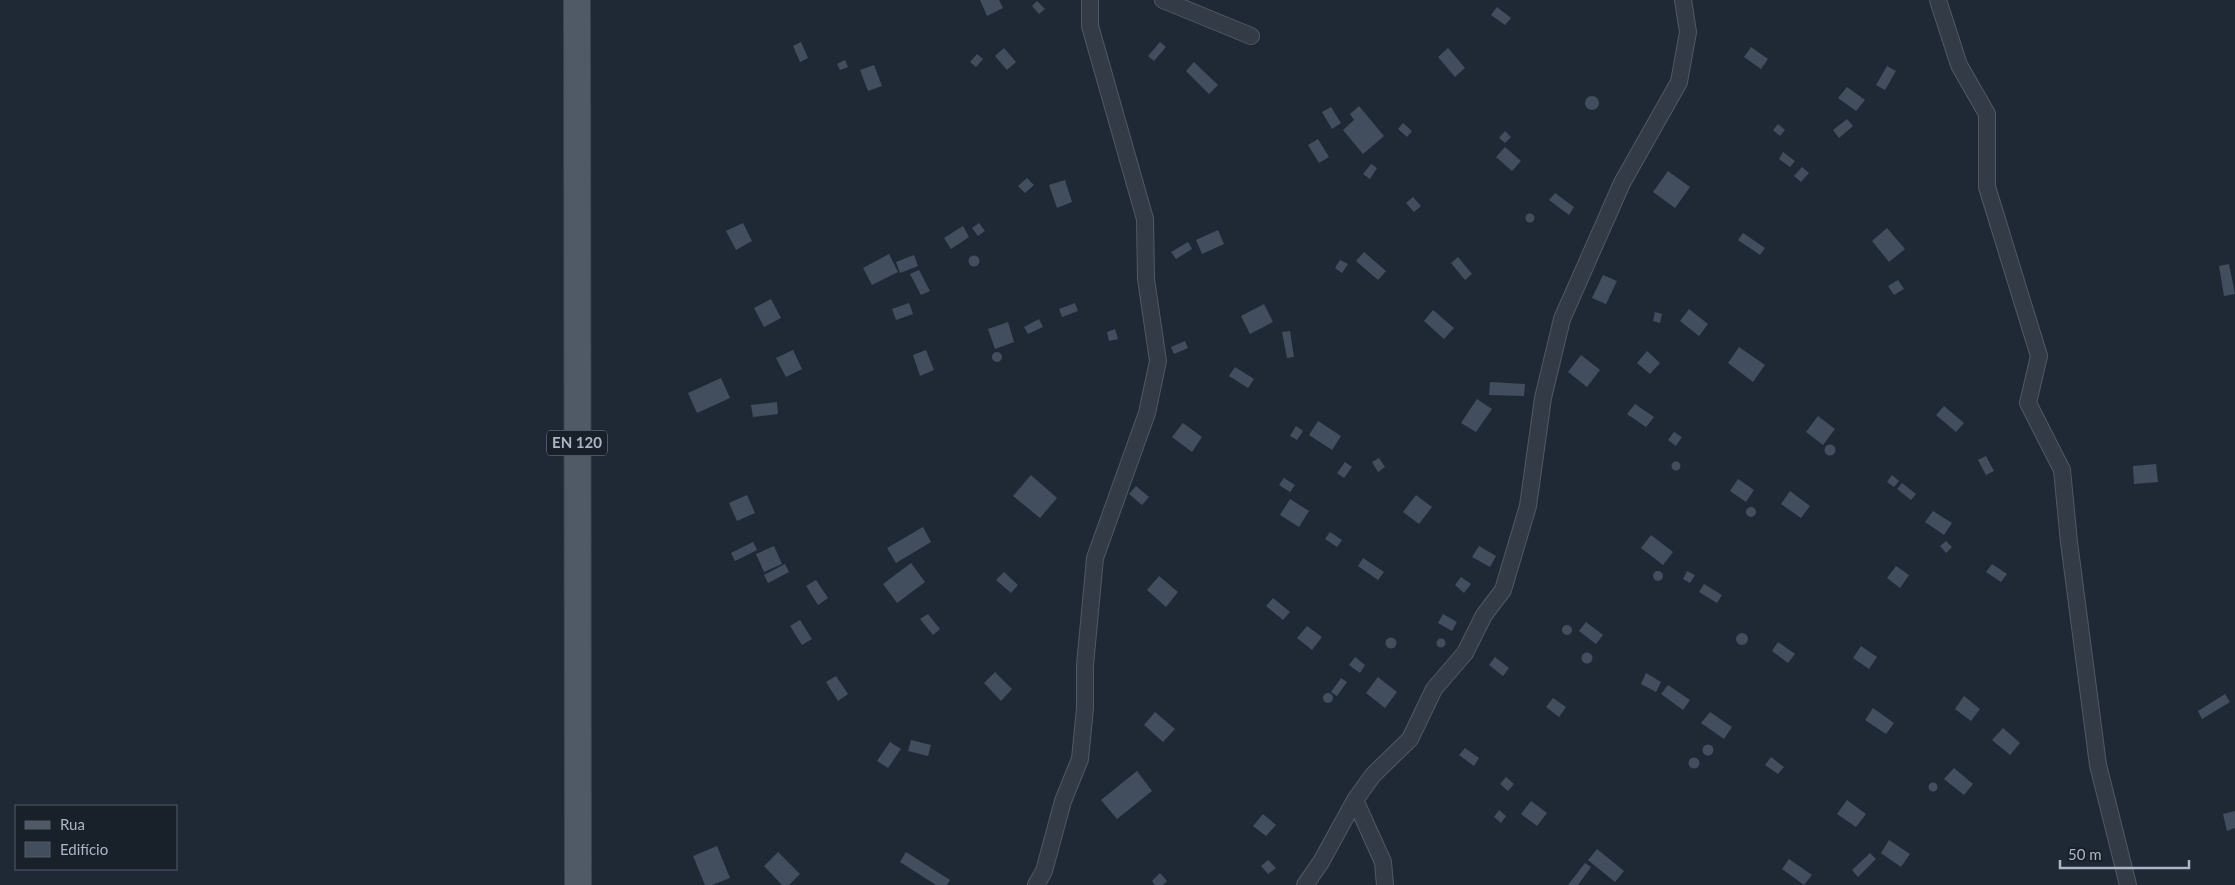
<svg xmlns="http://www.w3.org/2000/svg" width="2235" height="885" font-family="Lato,sans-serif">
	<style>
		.building { fill: #424e5e }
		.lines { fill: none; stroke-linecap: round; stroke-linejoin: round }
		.street-casing { stroke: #505864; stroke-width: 18 }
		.primary-casing { stroke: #3c4450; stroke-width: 28 }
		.street { stroke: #333b46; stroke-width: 16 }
		.primary { stroke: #505a66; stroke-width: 26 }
		.labels { text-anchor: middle; stroke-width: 4; stroke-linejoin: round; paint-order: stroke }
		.shield { fill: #18202a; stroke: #808895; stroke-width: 1 }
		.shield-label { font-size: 15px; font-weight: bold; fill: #acb5c3 }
	</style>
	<rect width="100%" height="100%" fill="#1f2936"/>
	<path class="building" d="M980,0H999L1003,8L987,16Z
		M1037,1L1045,9L1039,14L1032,6Z
		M1497,7L1511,18L1505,25L1491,15Z
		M801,42L808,58L800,62L793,46Z
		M1160,42L1166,47L1154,61L1148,56Z
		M1751,47L1768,59L1761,69L1744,57Z
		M1004,48L1016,62L1007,70L995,56Z
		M1448,48L1465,68L1455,77L1438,57Z
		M977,54L983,59L976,67L970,62Z
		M845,60L848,67L840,70L837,64Z
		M1194,62L1218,85L1209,94L1186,71Z
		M874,65L882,86L868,91L860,70Z
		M1887,66L1896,71L1885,90L1876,85Z
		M1847,87L1865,100L1856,111L1838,98Z
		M1585 103a7 7 0 1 1 14 0a7 7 0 1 1-14 0Z
		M1359,106L1384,136L1363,154L1343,130L1354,120L1350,114Z
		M1331,107L1341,123L1332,129L1322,112Z
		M1847,119L1853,126L1839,138L1833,130Z
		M1403,123L1412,131L1407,137L1398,129Z
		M1778,124L1785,130L1780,136L1773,130Z
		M1505,131L1511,137L1505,143L1499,138Z
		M1318,139L1329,157L1319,163L1308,145Z
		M1505,147L1521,161L1512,171L1496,157Z
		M1783,152L1795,161L1790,167L1779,159Z
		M1371,164L1377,168L1370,179L1363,174Z
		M1802,167L1809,173L1801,182L1794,176Z
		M1668,171L1690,187L1675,208L1653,192Z
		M1027,178L1034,185L1025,193L1018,186Z
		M1065,180L1072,202L1057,208L1049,185Z
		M1555,193L1574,207L1569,215L1549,200Z
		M1413,197L1421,206L1414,212L1406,203Z
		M1525.5 218a4.5 4.5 0 1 1 9 0a4.5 4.5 0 1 1-9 0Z
		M743,223L752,241L736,250L726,231Z
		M979,223L985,231L978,236L972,228Z
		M963,226L969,237L951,249L944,238Z
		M1887,228L1905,249L1889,262L1872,241Z
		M1218,230L1224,244L1202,254L1196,240Z
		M1743,233L1765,248L1760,255L1738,240Z
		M1188,242L1192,249L1176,259L1171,252Z
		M1364,252L1386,271L1378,280L1356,261Z
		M889,254L898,272L872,285L863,268Z
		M914,255L918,266L900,273L896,262Z
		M968.5 261a5.5 5.5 0 1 1 11 0a5.5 5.5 0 1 1-11 0Z
		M1458,257L1472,274L1465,280L1451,263Z
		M1340,260L1348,264L1342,273L1335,268Z
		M2229,264L2235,294L2224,296L2219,266Z
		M919,270L930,291L921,295L910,274Z
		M1603,275L1617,281L1606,304L1592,298Z
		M1898,280L1904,289L1894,295L1888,286Z
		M771,299L781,318L764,327L754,308Z
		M909,303L913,314L896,320L892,309Z
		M1075,303L1078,311L1062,317L1059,309Z
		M1264,304L1273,322L1250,334L1241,316Z
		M1689,309L1708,324L1699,336L1680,321Z
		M1433,310L1454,328L1444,339L1424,321Z
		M1655,312L1662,314L1660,323L1653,321Z
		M1039,319L1043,327L1028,334L1024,327Z
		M1008,322L1014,342L995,349L988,329Z
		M1115,329L1118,339L1109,341L1107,332Z
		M1290,331L1294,357L1287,358L1282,332Z
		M1185,341L1188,348L1174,354L1171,347Z
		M1739,347L1765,365L1753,382L1728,363Z
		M793,350L802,369L786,377L776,358Z
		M926,350L934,370L920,376L913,355Z
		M1647,351L1660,363L1650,374L1637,363Z
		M992 357a5 5 0 1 1 10 0a5 5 0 1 1-10 0Z
		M1581,355L1600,370L1587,387L1568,372Z
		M1235,367L1254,379L1248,388L1229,376Z
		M721,378L730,398L697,413L688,393Z
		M1490,382L1525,384L1524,396L1489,395Z
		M1477,399L1492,409L1476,432L1461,423Z
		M777,402L778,414L753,417L751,405Z
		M1635,404L1654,417L1646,427L1627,414Z
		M1944,406L1964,423L1956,432L1936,415Z
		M1818,416L1835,429L1823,445L1806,432Z
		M1318,421L1341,436L1332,450L1309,435Z
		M1183,423L1202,437L1192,452L1172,437Z
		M1296,426L1303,431L1297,440L1290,436Z
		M1674,432L1682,437L1676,446L1668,440Z
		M1824.5 450a5.5 5.5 0 1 1 11 0a5.5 5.5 0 1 1-11 0Z
		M1986,456L1994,471L1986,475L1978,460Z
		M1379,458L1385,467L1378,472L1372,462Z
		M1671.5 466a4.5 4.5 0 1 1 9 0a4.5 4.5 0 1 1-9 0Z
		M1345,462L1352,467L1344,478L1337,473Z
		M2156,464L2158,482L2134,484L2133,466Z
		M1031,475L1057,498L1040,518L1013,496Z
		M1892,475L1899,481L1894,487L1887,482Z
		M1284,478L1295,485L1290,492L1279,485Z
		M1738,479L1754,490L1746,502L1730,491Z
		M1902,483L1916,494L1911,500L1897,489Z
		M1136,486L1149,497L1142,505L1129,494Z
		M1790,491L1810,506L1801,518L1781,504Z
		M747,495L755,513L737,521L729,503Z
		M1416,495L1432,507L1419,524L1403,512Z
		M1290,499L1309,511L1299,527L1280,515Z
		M1746 512a5 5 0 1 1 10 0a5 5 0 1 1-10 0Z
		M1933,511L1952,523L1944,535L1925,522Z
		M923,527L931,542L896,563L887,548Z
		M1330,532L1342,540L1337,547L1325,539Z
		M1651,535L1673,552L1663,565L1641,548Z
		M1946,541L1952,547L1946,553L1940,546Z
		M753,542L757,550L735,561L731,553Z
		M774,546L782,564L764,572L756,554Z
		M1479,546L1496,556L1490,567L1472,557Z
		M1363,558L1384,572L1378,580L1358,566Z
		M911,563L925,582L897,603L883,584Z
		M785,564L789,572L768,583L764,575Z
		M1992,564L2007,574L2001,582L1986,572Z
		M1896,566L1909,575L1900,588L1887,578Z
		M1653 576a5 5 0 1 1 10 0a5 5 0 1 1-10 0Z
		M1687,571L1695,575L1690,583L1683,579Z
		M1004,572L1018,585L1011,593L996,580Z
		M1159,576L1178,592L1166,607L1147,590Z
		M1461,577L1471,584L1464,593L1455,585Z
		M816,580L828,598L818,605L806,586Z
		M1704,584L1722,595L1717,603L1699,592Z
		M1273,598L1290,612L1283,620L1266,606Z
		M928,614L940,629L933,635L920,619Z
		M1443,614L1457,622L1452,631L1438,623Z
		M800,620L812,639L802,645L790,626Z
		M1586,622L1603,635L1596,644L1579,631Z
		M1562 630a5 5 0 1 1 10 0a5 5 0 1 1-10 0Z
		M1307,626L1322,637L1312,650L1297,638Z
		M1736 639a6 6 0 1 1 12 0a6 6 0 1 1-12 0Z
		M1385.5 643a5.5 5.5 0 1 1 11 0a5.5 5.5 0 1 1-11 0Z
		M1436.5 643a4.5 4.5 0 1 1 9 0a4.5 4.5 0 1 1-9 0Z
		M1778,642L1795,654L1788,663L1772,651Z
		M1861,646L1877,657L1869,669L1853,658Z
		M1581.5 658a5.5 5.5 0 1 1 11 0a5.5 5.5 0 1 1-11 0Z
		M1355,657L1365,665L1360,673L1349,665Z
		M1495,657L1509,668L1503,676L1489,665Z
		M995,672L1012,689L1001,701L984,683Z
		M1646,673L1661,682L1656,692L1641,684Z
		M836,676L848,694L838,701L826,682Z
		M1378,677L1397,692L1385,708L1366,693Z
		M1341,678L1347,682L1337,696L1331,692Z
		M1668,685L1690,700L1683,710L1661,694Z
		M1323 698a5 5 0 1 1 10 0a5 5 0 1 1-10 0Z
		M2225,694L2230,702L2202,719L2198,711Z
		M1964,696L1980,709L1971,721L1955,709Z
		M1553,698L1566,707L1559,717L1546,707Z
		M1873,708L1894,723L1886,734L1865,720Z
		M1155,712L1175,729L1163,742L1144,725Z
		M1710,712L1732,727L1724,739L1701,723Z
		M2003,728L2020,743L2010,755L1992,740Z
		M911,740L931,745L928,756L908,751Z
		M890,742L901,749L888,768L877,761Z
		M1702.5 750a5.5 5.5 0 1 1 11 0a5.5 5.5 0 1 1-11 0Z
		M1465,748L1479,758L1474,766L1459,755Z
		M1771,757L1784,767L1778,774L1765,765Z
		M1688.5 763a5.5 5.5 0 1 1 11 0a5.5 5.5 0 1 1-11 0Z
		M1954,768L1973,784L1964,795L1944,779Z
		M1137,771L1152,791L1117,819L1101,800Z
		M1506,777L1514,784L1508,791L1500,784Z
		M1928.5 787a4.5 4.5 0 1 1 9 0a4.5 4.5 0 1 1-9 0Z
		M1847,800L1866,814L1856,827L1837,814Z
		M1531,801L1547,813L1537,826L1521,814Z
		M1499,810L1506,816L1501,823L1494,817Z
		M2235,811V828L2227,831L2223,814Z
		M1263,814L1276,825L1266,836L1253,826Z
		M1889,840L1910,854L1901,867L1881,853Z
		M717,846L730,878L712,885H705L693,856Z
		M1597,849L1624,871L1615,882L1588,860Z
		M778,852L800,874L789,885H782L764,866Z
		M906,852L950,880L947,885H936L900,862Z
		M1870,853L1876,859L1858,877L1852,870Z
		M1789,859L1812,875L1804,885L1782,869Z
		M1268,860L1276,868L1268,874L1261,866Z
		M1585,863L1591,867L1578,885H1568Z
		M1160,873L1167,881L1163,885H1155L1152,881Z"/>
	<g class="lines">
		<g class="street-casing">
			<path id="street" d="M1163,0L1251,36
				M1938,0L1959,65L1987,114V187L2039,356L2028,403L2062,470L2069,542L2098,765L2128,885
				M1355,800L1383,862L1385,885
				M1036,885L1044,871L1063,801L1080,759L1085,708V665L1095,558L1147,413L1158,361L1146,279L1145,219L1090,26V0
				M1305,885L1321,862L1355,800L1373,775L1410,739L1434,689L1465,653L1484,615L1503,590L1528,506L1543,398L1562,319L1622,183L1679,82L1688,32L1683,0"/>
		</g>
		<g class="primary-casing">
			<path id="primary" d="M577,0L578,885"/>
		</g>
		<use href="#street" class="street"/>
		<use href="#primary" class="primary"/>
	</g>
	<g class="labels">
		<rect class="shield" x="547" y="430.5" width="60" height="25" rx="4"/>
		<g class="shield-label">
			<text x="577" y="448">EN 120</text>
		</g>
	</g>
	<rect x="15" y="805" width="162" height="65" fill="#18202a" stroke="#535c67"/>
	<rect x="25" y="821" width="25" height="8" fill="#505a66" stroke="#535c67"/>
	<text x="60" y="830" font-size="15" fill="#acb5c3">Rua</text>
	<rect x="25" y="842" width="25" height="15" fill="#424e5e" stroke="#535c67"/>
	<text x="60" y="855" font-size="15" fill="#acb5c3">Edifício</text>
	<path d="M2060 860v8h129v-8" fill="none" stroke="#acb5c3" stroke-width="2.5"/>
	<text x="2068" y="860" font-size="15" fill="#acb5c3" stroke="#18202a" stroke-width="4" paint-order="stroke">50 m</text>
</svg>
